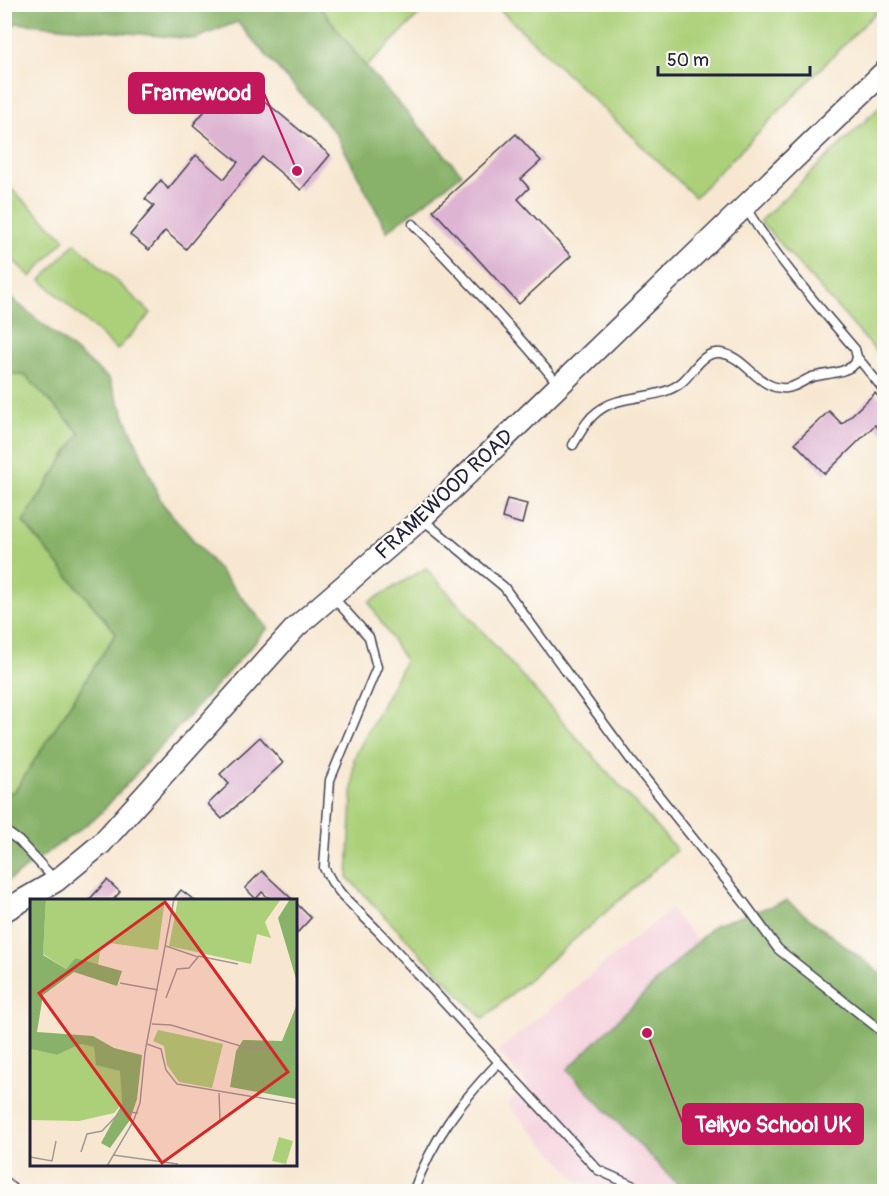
<svg xmlns="http://www.w3.org/2000/svg" width="889" height="1196" font-family="Pangolin,sans-serif">
	<style>
		.built { fill: #f4cfdc }
		.green { fill: #abd079; stroke: #66795a; stroke-width: 1.5 }
		.forest { fill: #88b269; stroke: #556a52; stroke-width: 1.5 }
		.building { fill: #ddb4d2 }
		.lines { fill: none; stroke-linecap: round; stroke-linejoin: round }
		.service-casing { stroke: #424052; stroke-width: 11 }
		.tertiary-casing { stroke: #424052; stroke-width: 24 }
		.service { stroke: #fff; stroke-width: 8 }
		.tertiary { stroke: #fff; stroke-width: 21 }
		.labels { text-anchor: middle; stroke-width: 4.5; stroke-linejoin: round; paint-order: stroke }
		.street-label { font-size: 21px; fill: #22223b; stroke: #fdfcf7 }
		.inset-road { fill: none; stroke: #a29895; stroke-width: 1.5 }
		.view { fill: #d62828; fill-opacity: 0.15; stroke: #d62828; stroke-width: 3 }
		.inset-edge { fill: none; stroke: #22223b; stroke-width: 3 }
		.leader { fill: none; stroke: #c2185b; stroke-width: 2 }
		.callout-dot { fill: #c2185b; stroke: #fdfcf7; stroke-width: 2 }
		.callout { fill: #c2185b; stroke: #c2185b; stroke-width: 2 }
		.callout-label { font-size: 22px; text-anchor: middle; font-weight: bold; fill: #fff }
	</style>
	<rect width="100%" height="100%" fill="#fdfcf7"/>
	<filter id="ink" filterUnits="userSpaceOnUse"><feTurbulence type="fractalNoise" baseFrequency=".0167" numOctaves="2"/><feDisplacementMap in="SourceGraphic" scale="12" xChannelSelector="R" yChannelSelector="G"/><feConvolveMatrix kernelMatrix="1 2 1 2 8 2 1 2 1" color-interpolation-filters="sRGB"/></filter>
	<filter id="wash" filterUnits="userSpaceOnUse"><feTurbulence type="fractalNoise" baseFrequency=".008" numOctaves="4" result="noise"/><feDisplacementMap in="SourceGraphic" scale="24" xChannelSelector="R" yChannelSelector="G"/><feGaussianBlur stdDeviation="1.35" result="paint"/><feColorMatrix in="noise" values="0 0 0 0 0 0 0 0 0 0 0 0 0 0 0 0 0 1.4 0 .05"/><feComposite in="paint" operator="in"/></filter>
	<g filter="url(#wash)">
		<rect width="100%" height="100%" fill="#f7e7d1"/>
		<path class="built" d="M671,909L754,1013L884,1191L606,1192L578,1181L507,1104L528,1085L498,1051Z"/>
		<path class="green" d="M319,5H883L695,197L498,8H426L366,67Z
			M884,103V360L760,221Z
			M5,183L65,239L31,277L5,253Z
			M75,243L151,313L117,350L41,280Z
			M5,372L26,376L80,433L23,522L116,633L15,791L5,794Z
			M426,568L677,850L483,1019L348,878L354,758L405,661L369,602Z"/>
		<path class="forest" d="M5,4L319,5L366,67L462,174L387,231L336,134L237,22L195,39L16,23L5,34Z
			M4,292L109,379L162,503L268,628L97,817L5,883V794L15,791L116,633L23,522L80,433L26,376L5,372Z
			M787,901L884,976V1191H684L567,1070L714,925Z"/>
		<g id="blocks">
			<path class="building" d="M234,76L330,155L301,190L262,157L186,249L165,231L149,250L130,235L154,206L145,199L161,180L168,189L196,155L224,179L238,162L193,125Z
				M516,134L541,161L521,179L529,188L518,199L571,256L519,304L433,210Z
				M875,393L884,403V430L882,432L875,425L825,474L795,443L829,411L842,424Z
				M507,499L527,504L522,524L502,518Z
				M260,737L283,763L222,819L208,804L229,784L220,774Z
				M262,871L293,900H271L262,892L256,899L245,888Z
				M107,880L120,892L113,900H89Z
				M181,890L194,900H173Z
				M296,903L311,918L296,934Z"/>
		</g>
	</g>
	<g filter="url(#ink)">
		<use href="#blocks" fill-opacity="0" stroke="#424052" stroke-width="1.5"/>
		<g class="lines">
			<g class="service-casing">
				<path id="service" d="M413,224C464,276 513,329 559,385
					M857,357L884,390
					M573,445C580,434 586,420 597,412C621,392 658,402 682,382C693,373 702,351 720,353C747,356 758,391 787,388C796,387 804,380 812,377C827,373 843,374 855,364L857,357L855,349C815,303 777,258 745,207
					M422,519L504,587L633,763L746,905L778,949L884,1033
					M332,596L369,637L377,667L330,780L324,868L332,882L343,896L380,933L598,1170L647,1192
					M4,830L19,841L56,881
					M4,1180L16,1192
					M413,1192C434,1137 458,1105 498,1063"/>
			</g>
			<g class="tertiary-casing">
				<path id="tertiary" d="M4,911L56,881L101,844L296,627L422,518L884,72"/>
			</g>
			<use href="#service" class="service"/>
			<use href="#tertiary" class="tertiary"/>
		</g>
	</g>
	<g class="labels">
		<g class="street-label">
			<text transform="translate(444 494) rotate(-43)" y="7">FRAMEWOOD ROAD</text>
		</g>
	</g>
	<g transform="translate(30 899)">
		<rect width="267" height="267" fill="#f7e7d1"/>
		<path d="M16,0H135L128,51L80,44L70,52L68,66L45,59L36,70L13,55ZM148,0H251L235,23L241,39L227,35L221,65L139,47ZM128,131L193,145L182,189L149,183L137,166L134,147L123,142ZM51,145L65,148L91,172L92,205L84,214L49,222L0,221V150L27,156ZM249,238L263,242L256,265L242,262Z" fill="#abd079"/>
		<path d="M0,0H16L13,56L36,70L45,59L92,72L87,87L44,73L13,96L7,133L63,137L84,149L112,156L107,200L100,221L80,249L71,244L92,205L90,172L66,166L64,148L51,145L27,156L0,150ZM260,0H267V83L248,19ZM267,105V200L200,188L206,152L213,141L252,142Z" fill="#88b269"/>
		<path class="inset-road" d="M136,47L168,58L159,69L147,70L136,99M168,57L208,65M90,84L128,91M122,125L141,126L217,149L267,151M117,145L131,150L136,171L147,185L267,205M189,194L190,221M51,253L57,235L72,232L91,212L108,214M83,256L148,265M0,258L22,262L26,242M77,267L103,223L110,204L115,153L144,0"/>
		<path class="view" d="M135,3L258,173L132,264L9,94Z"/>
		<rect width="267" height="267" class="inset-edge"/>
	</g>
	<path class="leader" d="M297 171L264 93M647 1033L683 1124"/>
	<g class="callout-dot">
		<circle cx="297" cy="171" r="6"/>
		<circle cx="647" cy="1033" r="6"/>
	</g>
	<g class="callout">
		<rect x="129" y="73" width="135" height="40" rx="6"/>
		<rect x="683" y="1104" width="180" height="40" rx="6"/>
	</g>
	<g class="callout-label">
		<text x="196" y="100">Framewood</text>
		<text x="773" y="1132">Teikyo School UK</text>
	</g>
	<rect width="889" height="1196" fill="none" stroke="#fdfcf7" stroke-width="24"/>
	<path d="M658 66v9h152v-9" fill="none" stroke="#22223b" stroke-width="3"/>
	<text x="667" y="66" font-size="18" fill="#22223b" stroke="#fdfcf7" stroke-width="4.5" paint-order="stroke">50 m</text>
</svg>
